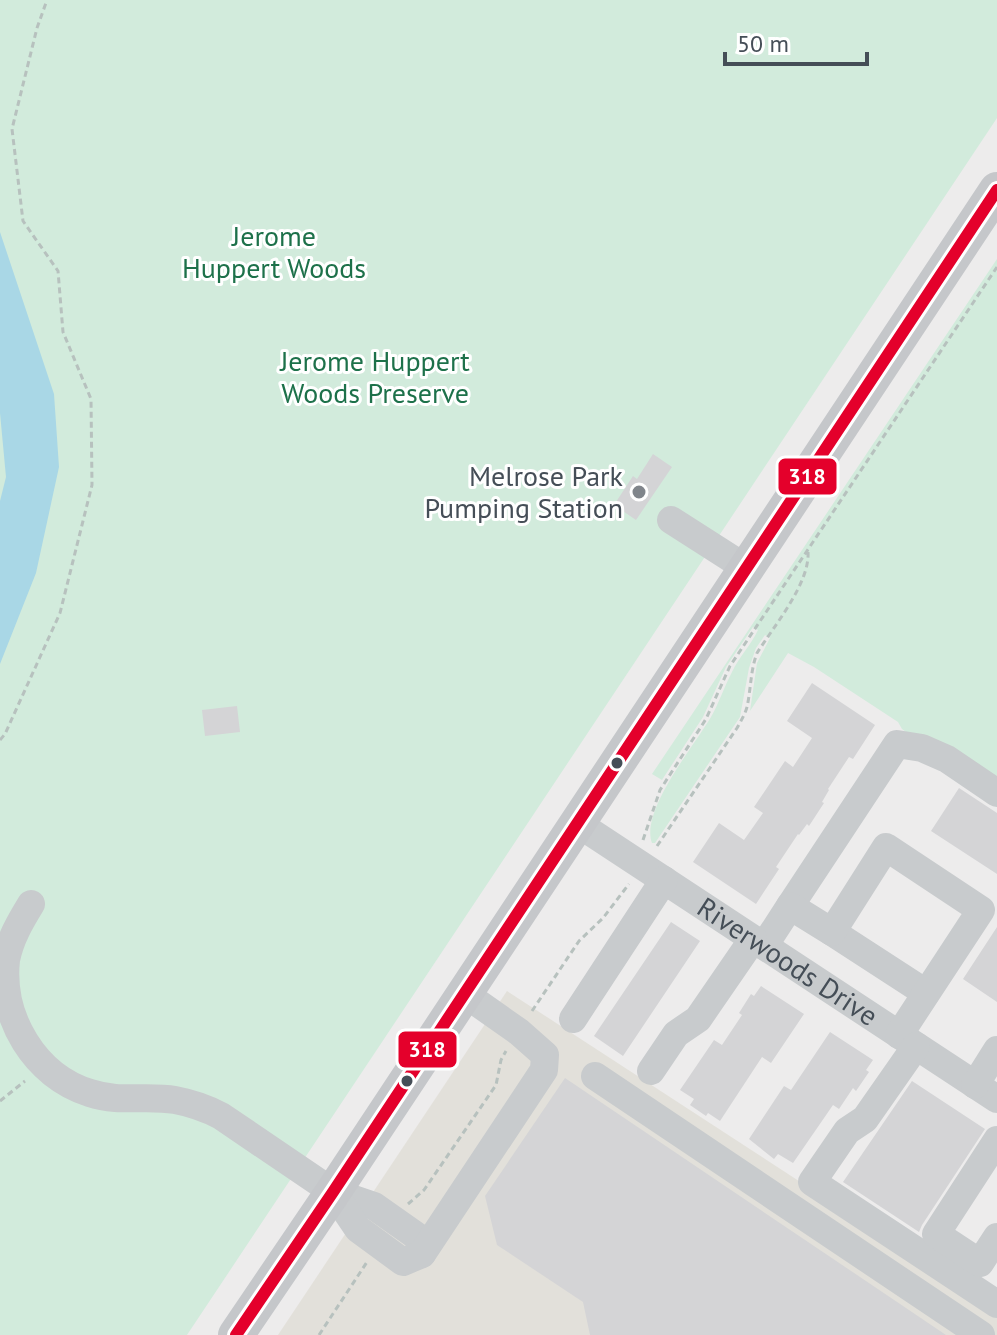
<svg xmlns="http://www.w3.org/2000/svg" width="997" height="1335" font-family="'PT Sans',sans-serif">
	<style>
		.commercial { fill: #e2e0da }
		.green { fill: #d2ebdc }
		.water { fill: #a9d7e6 }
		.building { fill: #d4d4d6 }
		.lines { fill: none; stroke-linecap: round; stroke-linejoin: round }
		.path { stroke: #b7c1be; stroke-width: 3; stroke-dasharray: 6 4; stroke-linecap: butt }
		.minor { stroke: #c8cbcd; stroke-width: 28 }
		.major { stroke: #c5c7ca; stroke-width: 36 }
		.bus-1-casing { stroke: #fff; stroke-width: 18 }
		.bus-1 { stroke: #e4002b; stroke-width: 12 }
		.poi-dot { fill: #80858b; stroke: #fff; stroke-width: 3 }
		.bus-dot { fill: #454e57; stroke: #fff; stroke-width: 3 }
		.labels { text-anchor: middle; stroke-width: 6; stroke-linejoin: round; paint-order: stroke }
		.park-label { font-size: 28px; fill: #1d714a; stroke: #fff }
		.poi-label { font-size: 28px; fill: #454e57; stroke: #fff; text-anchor: end }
		.street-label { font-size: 28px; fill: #454e57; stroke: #fff }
		.line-badge { stroke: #fff; stroke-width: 3 }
		.badge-label { font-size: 22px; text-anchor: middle; font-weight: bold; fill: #fff }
	</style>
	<rect width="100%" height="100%" fill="#edecec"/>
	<path class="commercial" d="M507,991L997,1310V1335H278Z"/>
	<path class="green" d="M0,0H997V118L187,1335H0Z
		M997,259V788L911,736L902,729L898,722L814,667L788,653L750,711L757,663L770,638L765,635L756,648L749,668L740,717L655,843H652C640,811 694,746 711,717C719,703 724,687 732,672C739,657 751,645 758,630L753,627L726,667L703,717L662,780L652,774Z"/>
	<path class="water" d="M0,232L54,394L59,467L36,573L0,664V501L6,477L0,413Z"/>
	<path class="building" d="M653,454L672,467L636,520L614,505L633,476L637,479Z
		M812,683L875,725L853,759L849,757L828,789L829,790L822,802L824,803L809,826L807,824L799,835L798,834L776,867L779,869L756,904L693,862L719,823L744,840L763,813L754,807L785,761L793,767L812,738L787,721Z
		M237,706L240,732L205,736L202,710Z
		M959,788L997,813V874L931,831Z
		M671,922L700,941L623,1056L594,1036Z
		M997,927V1002L963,979Z
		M761,986L804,1014L771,1063L762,1057L720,1121L708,1113L706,1116L690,1105L694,1099L680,1090L714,1040L722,1045L742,1015L739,1013L751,994L754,996Z
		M830,1032L873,1060L866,1070L869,1072L856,1091L853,1088L839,1109L833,1105L793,1163L778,1154L774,1159L749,1139L784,1086L791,1090Z
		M565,1078L946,1335H590L583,1302L497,1245L485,1196Z
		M912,1081L985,1129L922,1225L919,1232L843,1182Z"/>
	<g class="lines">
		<path class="path" d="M0,740L5,734L60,613L92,485L91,399L63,332L58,271L23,221L12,129L37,28L47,0
			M643,840L660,790L706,719L730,666L997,267
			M657,846L737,728C742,719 747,711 748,702C751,685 751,669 757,653C774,626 810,583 808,552
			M532,1011L579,941L603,918L629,884
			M0,1101L25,1081
			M408,1204L424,1190L496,1085L501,1060L506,1051
			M319,1335L367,1262"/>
		<g class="minor">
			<path d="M671,520L746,568"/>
			<path id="s1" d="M577,823L997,1099"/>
			<path d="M31,904C20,922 10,939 6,960C0,1018 35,1076 90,1093C120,1103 146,1095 175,1100C191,1103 206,1108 221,1116L333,1192L374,1206L418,1237L422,1254"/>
			<path d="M790,906L897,744L922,748L947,759L997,793"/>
			<path d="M832,932L926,993"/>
			<path d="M764,946L790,906L832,932L886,847L981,910L899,1035"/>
			<path d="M573,1019L664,880"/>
			<path d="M916,1046L865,1119L847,1131L812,1182L997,1304"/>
			<path d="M651,1071L676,1034L698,1019L753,939"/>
			<path d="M595,1076L981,1335"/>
			<path d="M975,1085L997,1050"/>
			<path d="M997,1140L936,1234L980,1263L997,1237"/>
			<path d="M333,1192L358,1229L403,1262L422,1254L544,1070L545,1055L519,1032L465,994"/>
		</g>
		<path class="major" d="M236,1335L333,1192L997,190"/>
		<g class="bus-1-casing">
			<path id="bus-1" d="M236,1335L333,1192L997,190"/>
		</g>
		<use href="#bus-1" class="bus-1"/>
	</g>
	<circle class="poi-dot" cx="639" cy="492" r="8"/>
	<g class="bus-dot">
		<circle cx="617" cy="763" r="7"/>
		<circle cx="407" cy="1081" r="7"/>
	</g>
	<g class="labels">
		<g class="park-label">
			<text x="274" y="246">Jerome<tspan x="274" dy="32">Huppert Woods</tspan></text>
			<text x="375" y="371">Jerome Huppert<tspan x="375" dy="32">Woods Preserve</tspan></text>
		</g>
		<g class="poi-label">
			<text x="623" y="486">Melrose Park<tspan x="623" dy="32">Pumping Station</tspan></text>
		</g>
		<g class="street-label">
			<text dy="10" stroke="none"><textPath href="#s1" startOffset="252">Riverwoods Drive</textPath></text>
		</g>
	</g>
	<g class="line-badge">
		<rect x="777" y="457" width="61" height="39" rx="8" fill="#e4002b"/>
		<rect x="397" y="1030" width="61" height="39" rx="8" fill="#e4002b"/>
	</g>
	<g class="badge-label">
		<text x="807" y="484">318</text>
		<text x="427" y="1057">318</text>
	</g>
	<path d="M725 52v12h142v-12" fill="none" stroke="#454e57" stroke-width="4"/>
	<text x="737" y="52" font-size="24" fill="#454e57" stroke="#ffffff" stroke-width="6" paint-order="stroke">50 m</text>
</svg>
